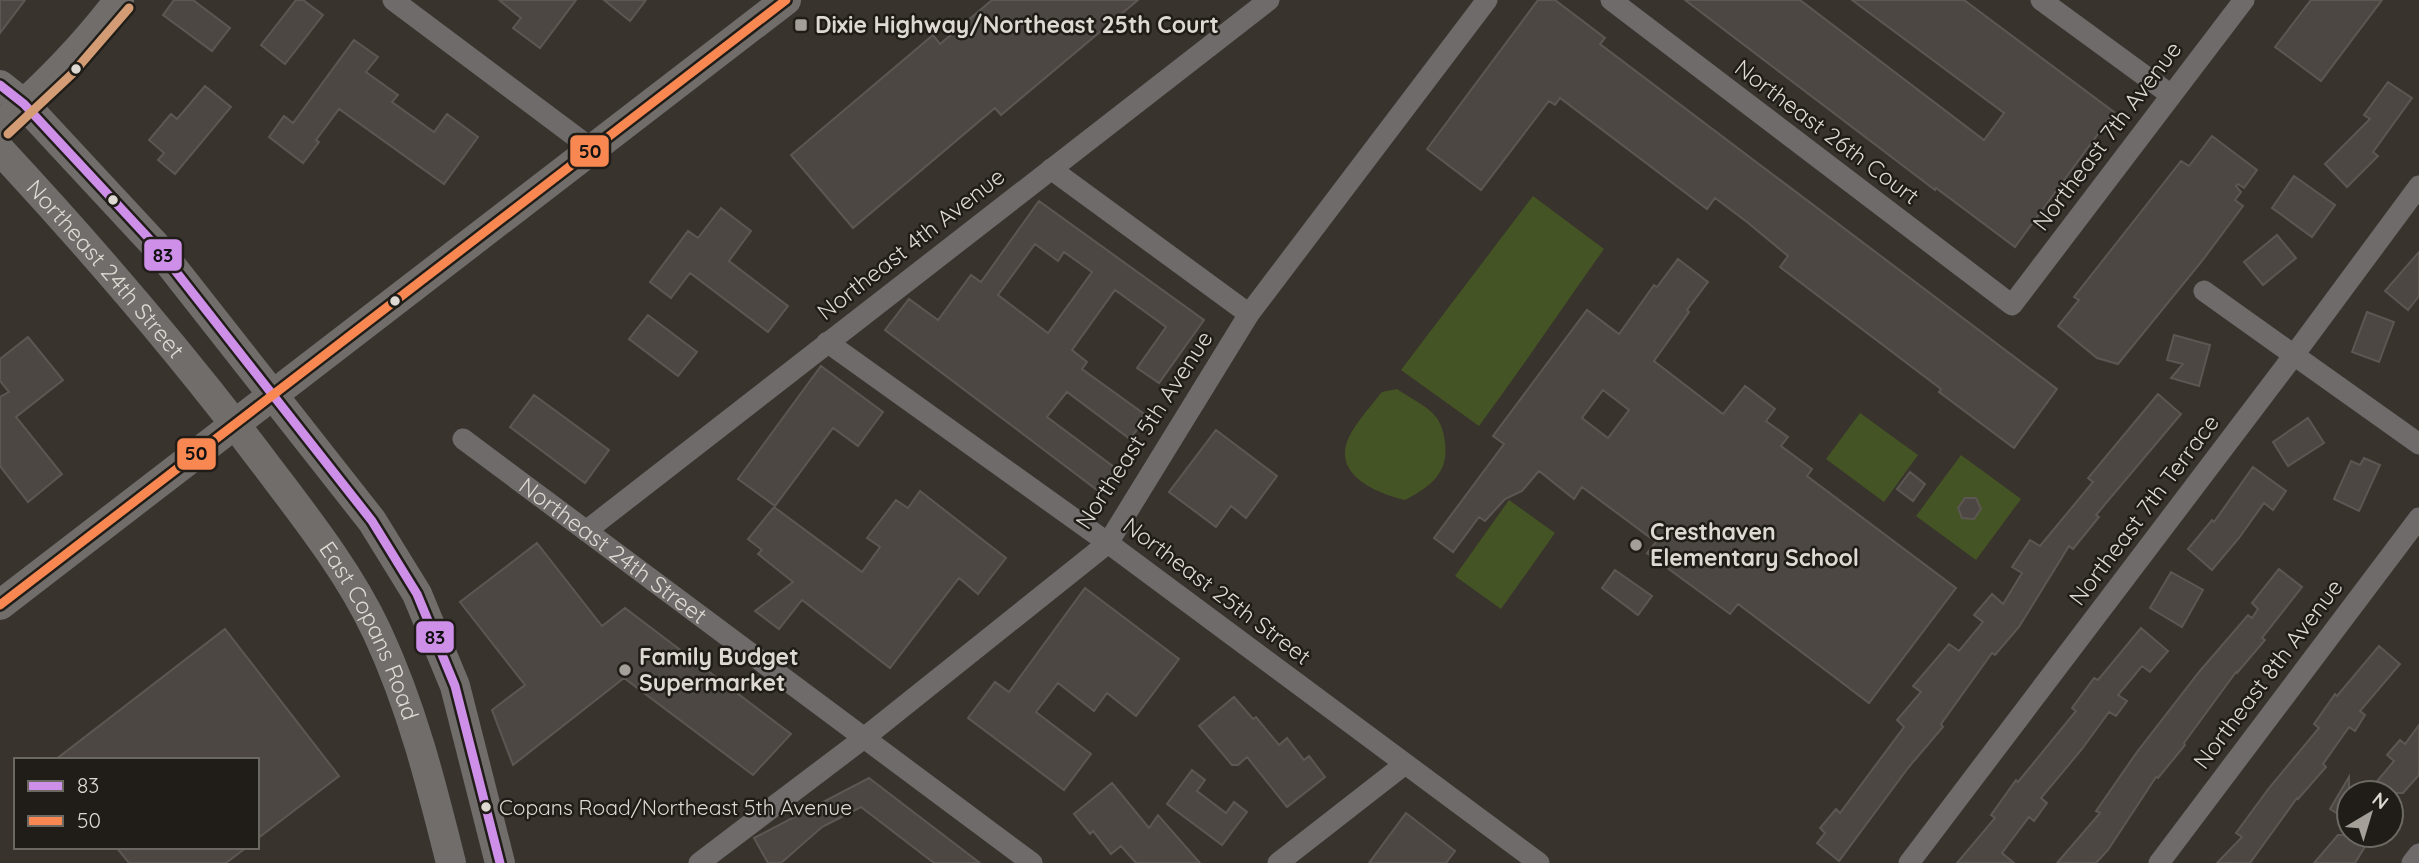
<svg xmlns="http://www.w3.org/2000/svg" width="2419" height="863" font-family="Quicksand,sans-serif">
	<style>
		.green { fill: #445424 }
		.building { fill: #4d4743; stroke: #5c5753; stroke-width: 2; fill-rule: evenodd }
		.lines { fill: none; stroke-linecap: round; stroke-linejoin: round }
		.street { stroke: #6e6b6a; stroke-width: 21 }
		.secondary { stroke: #706d6a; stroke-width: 30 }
		.bus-1-casing { stroke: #201d18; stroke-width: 14 }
		.bus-2-casing { stroke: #201d18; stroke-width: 14 }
		.bus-3-casing { stroke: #201d18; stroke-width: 14 }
		.bus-1 { stroke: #ce8fe9; stroke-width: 9 }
		.bus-2 { stroke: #f88751; stroke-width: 9 }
		.bus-3 { stroke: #d39c74; stroke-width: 9 }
		.poi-dot { fill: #a49f99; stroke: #201d18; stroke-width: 2.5 }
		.bus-dot { fill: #ded9d2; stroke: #201d18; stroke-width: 2.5 }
		.labels { text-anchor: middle; stroke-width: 5; stroke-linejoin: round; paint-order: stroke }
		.bus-label { font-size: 21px; fill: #ded9d2; stroke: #201d18; text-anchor: start }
		.poi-label { font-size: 23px; font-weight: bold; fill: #ded9d2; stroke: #201d18; text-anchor: start }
		.street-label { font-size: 23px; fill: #ded9d2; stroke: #201d18 }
		.line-badge { stroke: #201d18; stroke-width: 2.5 }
		.pale-badge-label { font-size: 19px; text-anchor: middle; font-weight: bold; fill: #111 }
	</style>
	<rect width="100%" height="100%" fill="#39332e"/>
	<path class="green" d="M1533,196L1604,249C1562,308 1522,368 1479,426L1401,370Z
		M1397,389C1408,397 1428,406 1436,417C1442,425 1444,434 1445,443C1449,473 1430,487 1405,500C1377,493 1331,475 1349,437C1357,421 1371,406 1382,392Z
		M1860,413L1918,455L1884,502L1826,459Z
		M1961,455L2021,499L1976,560L1916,516Z
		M1509,500L1555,533L1501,609L1455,576Z"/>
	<path class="building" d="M0,0H25L0,33Z
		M174,0H193L230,28L212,51L163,15Z
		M296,0H303L323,15L285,64L261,45Z
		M499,0H576L540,48L513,28L521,18Z
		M604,0H646L630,21Z
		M992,0H1138L1001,115L995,108L853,228L791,155L933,35L940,44Z
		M1538,0H1555L1605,38L1600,44L2057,389L2014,448L1939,392L1941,389L1780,267L1788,256L1747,222L1715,198L1707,209L1560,98L1555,105L1549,101L1481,190L1427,149Z
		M1685,0H1800L1984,140L2004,113L1852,0H1964L2114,112L2015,247L1936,188L1935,190Z
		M2311,0H2382L2321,81L2275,47Z
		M354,40L378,57L366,72L398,95L392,102L434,132L447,114L478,137L444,184L339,109L316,140L319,142L303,163L269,137L284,116L293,123Z
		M2388,82L2412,98L2373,152L2378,156L2347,187L2325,164L2370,119L2364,115Z
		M205,86L231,107L175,174L158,160L164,153L149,140L171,114L177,119Z
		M2212,136L2257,170L2244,188L2238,184L2236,186L2241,192L2235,200L2243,206L2202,261L2118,364L2097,358L2058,326L2079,300L2074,297L2181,161L2189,166Z
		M2294,176L2335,205L2312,237L2272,208Z
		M1039,201L1204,320L1159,383L1137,368L1166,327L1115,290L1072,350L1087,362L1082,369L1147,416L1130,439L1067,392L1047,417L1118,470L1101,493L885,330L909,299L938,320L971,275L981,282ZM1035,244L1058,261L1064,252L1092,272L1048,333L998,295Z
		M721,208L751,231L729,261L788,306L768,332L690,273L671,298L650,282L688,231L698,238Z
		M2277,235L2296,258L2263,285L2244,262Z
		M2419,252V296L2408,310L2385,291Z
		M1678,259L1708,282L1687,310L1689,312L1654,361L1723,414L1745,386L1775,409L1766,421L1788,437L1781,446L1812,469L1807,476L1956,588L1869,703L1738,604L1730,614L1647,553L1656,542L1582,487L1574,499L1539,471L1522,491L1505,499L1485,521L1479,517L1453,552L1434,538L1504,444L1493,436L1587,310L1619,334L1654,285L1657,287ZM1603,390L1629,410L1608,438L1582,418Z
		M2367,312L2394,322L2379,362L2352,352Z
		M648,315L697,352L678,376L629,339Z
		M2174,335L2210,345L2199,386L2171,378L2183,364L2167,360Z
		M28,337L63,380L16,417L62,474L28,502L0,466V397L9,392L0,381V359Z
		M821,366L883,412L858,446L833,428L775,506L738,479Z
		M2158,394L2181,414L2096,515L2099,517L2073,549L2069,546L2019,627L1995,655L1992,653L1941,724L1943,727L1908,768L1839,861L1817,843L1825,833L1820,828L1836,809L1840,813L1904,727L1897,720L1921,692L1913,686L1949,644L1959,651L1983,622L1974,615L1992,594L2003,604L2022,573L2012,567L2030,540L2040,546L2093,482L2088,478Z
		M534,395L609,450L585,483L510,427Z
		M2308,418L2324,443L2288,466L2273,442Z
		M1216,430L1277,476L1246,518L1231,506L1216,527L1169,492Z
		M2364,458L2380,465L2359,511L2334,499L2351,461L2360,465Z
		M2253,467L2286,491L2273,510L2264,503L2239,538L2212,570L2188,549L2212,520L2214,522Z
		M1910,472L1925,484L1913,501L1897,489Z
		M920,491L1006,558L978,594L959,578L890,668L802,600L779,629L755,611L793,582L758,554L762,550L748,539L774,507L862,572L880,547L867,538L896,500L908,508Z
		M1965,498H1976L1981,509L1974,519L1962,518L1958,508Z
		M537,543L602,626L625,608L791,734L753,775L624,678L513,765L492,710L525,685L460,602Z
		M2279,569L2302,587L2262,638L2265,640L2237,673L2236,672L2184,743L2185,745L2158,778L2156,777L2108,850L2096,863H2057L2100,813L2096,811L2137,752L2199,672L2248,615L2252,618L2258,609L2252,603Z
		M1615,570L1652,596L1638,615L1602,588Z
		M2171,572L2203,590L2182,627L2150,608Z
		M1085,588L1179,659L1136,716L1107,693L1094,711L1058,683L1036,712L1091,754L1064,790L968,718L995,682L1009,692Z
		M2141,628L2168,651L2150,672L2142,666L2118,695L2127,701L2116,716L2109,712L2082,749L2041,798L2047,803L2034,821L2029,817L2002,853L2014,863H1957L1995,818L1991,815L2016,780L2018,782L2076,711L2072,708L2094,678L2098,680Z
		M225,629L339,776L257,839V760H55Z
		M2379,646L2400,664L2360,711L2365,715L2355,731L2349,727L2323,764L2326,767L2298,799L2297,798L2250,863H2217L2242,837L2236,833L2269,788L2319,728L2314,724L2335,694L2337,696Z
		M1234,697L1253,719L1256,717L1279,745L1287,738L1304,760L1309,756L1325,777L1287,807L1247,757L1238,765H1232L1199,726Z
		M2419,725V775L2403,793H2367L2394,761L2387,755L2400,740L2405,744Z
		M1192,770L1205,780L1197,791L1226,813L1234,802L1247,812L1222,845L1167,804Z
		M2349,777V821L2330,809Z
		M869,778L980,863H934L861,807L822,827L781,863H768L754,838Z
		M1112,783L1149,828L1158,815L1200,863H1136L1121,846L1111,854L1093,831L1090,834L1074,814Z
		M1406,813L1455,851L1446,863H1369Z
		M2338,835H2372L2355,863H2314Z
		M116,847H247L226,863H129Z"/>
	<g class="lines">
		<g class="street">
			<path d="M393,0L592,149"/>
			<path d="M1611,0L2012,305L2244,0"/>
			<path d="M2041,0L2171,95"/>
			<path d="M1051,169L1249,314"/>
			<path d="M2204,291L2419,444"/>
			<path d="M827,342L1108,543L1539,863"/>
			<path id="s1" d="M463,439L1032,863"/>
			<path d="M586,531L1269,0"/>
			<path d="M699,863L864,738L1108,543L1249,314L1487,0"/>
			<path d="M1278,863L1405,764"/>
			<path d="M1909,863L2294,355L2419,186"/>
			<path d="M2159,863L2419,518"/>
			<path d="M2412,863L2419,854"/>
		</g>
		<g class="secondary">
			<path d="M0,85L24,104L155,245L372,521L417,594L455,686L500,863"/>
			<path d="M0,125C43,88 85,45 119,0"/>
			<path id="s2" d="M0,150C94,251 183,355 266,465C306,518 349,572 377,632C412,707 431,783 451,863"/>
			<path d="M0,605L786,0"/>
		</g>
		<g class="bus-1-casing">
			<path id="bus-1" d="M0,85L24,104L155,245L372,521L417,594L455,686L500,863"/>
		</g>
		<g class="bus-2-casing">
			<path id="bus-2" d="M0,605L786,0"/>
		</g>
		<g class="bus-3-casing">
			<path id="bus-3" d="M8,134L72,74L129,8"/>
		</g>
		<use href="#bus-1" class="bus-1"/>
		<use href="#bus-2" class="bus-2"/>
		<use href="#bus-3" class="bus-3"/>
	</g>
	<g class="poi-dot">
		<rect x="794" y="18" width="14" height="14" rx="3.5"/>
		<circle cx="1636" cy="545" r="7"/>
		<circle cx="625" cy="670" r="7"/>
	</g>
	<g class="bus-dot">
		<circle cx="76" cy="69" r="6"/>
		<circle cx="113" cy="200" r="6"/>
		<circle cx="395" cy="301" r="6"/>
		<circle cx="486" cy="807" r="6"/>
	</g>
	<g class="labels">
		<g class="bus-label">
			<text x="499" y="815">Copans Road/Northeast 5th Avenue</text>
		</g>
		<g class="poi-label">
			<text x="815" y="33">Dixie Highway/Northeast 25th Court</text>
			<text x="1650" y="540">Cresthaven<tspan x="1650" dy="26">Elementary School</tspan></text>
			<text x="639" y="665">Family Budget<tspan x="639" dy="26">Supermarket</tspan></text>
		</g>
		<g class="street-label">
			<text transform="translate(1827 132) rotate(37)" y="8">Northeast 26th Court</text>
			<text transform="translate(2107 136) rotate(-53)" y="8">Northeast 7th Avenue</text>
			<text transform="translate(911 244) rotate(-38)" y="8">Northeast 4th Avenue</text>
			<text dy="8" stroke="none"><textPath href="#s2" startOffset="159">Northeast 24th Street</textPath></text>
			<text transform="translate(1144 430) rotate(-57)" y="8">Northeast 5th Avenue</text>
			<text transform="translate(2144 510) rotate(-53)" y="8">Northeast 7th Terrace</text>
			<text dy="8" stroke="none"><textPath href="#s1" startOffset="187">Northeast 24th Street</textPath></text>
			<text transform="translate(1217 591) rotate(37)" y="8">Northeast 25th Street</text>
			<text dy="8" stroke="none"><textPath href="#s2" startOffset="609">East Copans Road</textPath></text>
			<text transform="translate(2268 674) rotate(-53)" y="8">Northeast 8th Avenue</text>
		</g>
	</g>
	<g class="line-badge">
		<rect x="569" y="134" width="41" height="34" rx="7" fill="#f88751"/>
		<rect x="143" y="238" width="40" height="34" rx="7" fill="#ce8fe9"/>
		<rect x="176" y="437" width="41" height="34" rx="7" fill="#f88751"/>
		<rect x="415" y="620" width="40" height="34" rx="7" fill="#ce8fe9"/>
	</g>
	<g class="pale-badge-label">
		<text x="590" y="158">50</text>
		<text x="163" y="262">83</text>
		<text x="196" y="460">50</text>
		<text x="435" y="644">83</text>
	</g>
	<rect x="14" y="758" width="245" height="91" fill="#201d18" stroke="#6c6862" stroke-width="2"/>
	<rect x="28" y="781" width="35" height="10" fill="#ce8fe9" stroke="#6c6862" stroke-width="2"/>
	<text x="77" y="793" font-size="21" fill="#ded9d2">83</text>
	<rect x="28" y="816" width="35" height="10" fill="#f88751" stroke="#6c6862" stroke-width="2"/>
	<text x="77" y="828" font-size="21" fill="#ded9d2">50</text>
	<g transform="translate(2370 814) rotate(38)"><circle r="33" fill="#201d18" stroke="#6c6862" stroke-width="2"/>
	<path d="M0-5L12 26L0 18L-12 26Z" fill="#a49f99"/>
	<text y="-10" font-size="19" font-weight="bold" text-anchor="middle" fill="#ded9d2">N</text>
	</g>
</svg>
